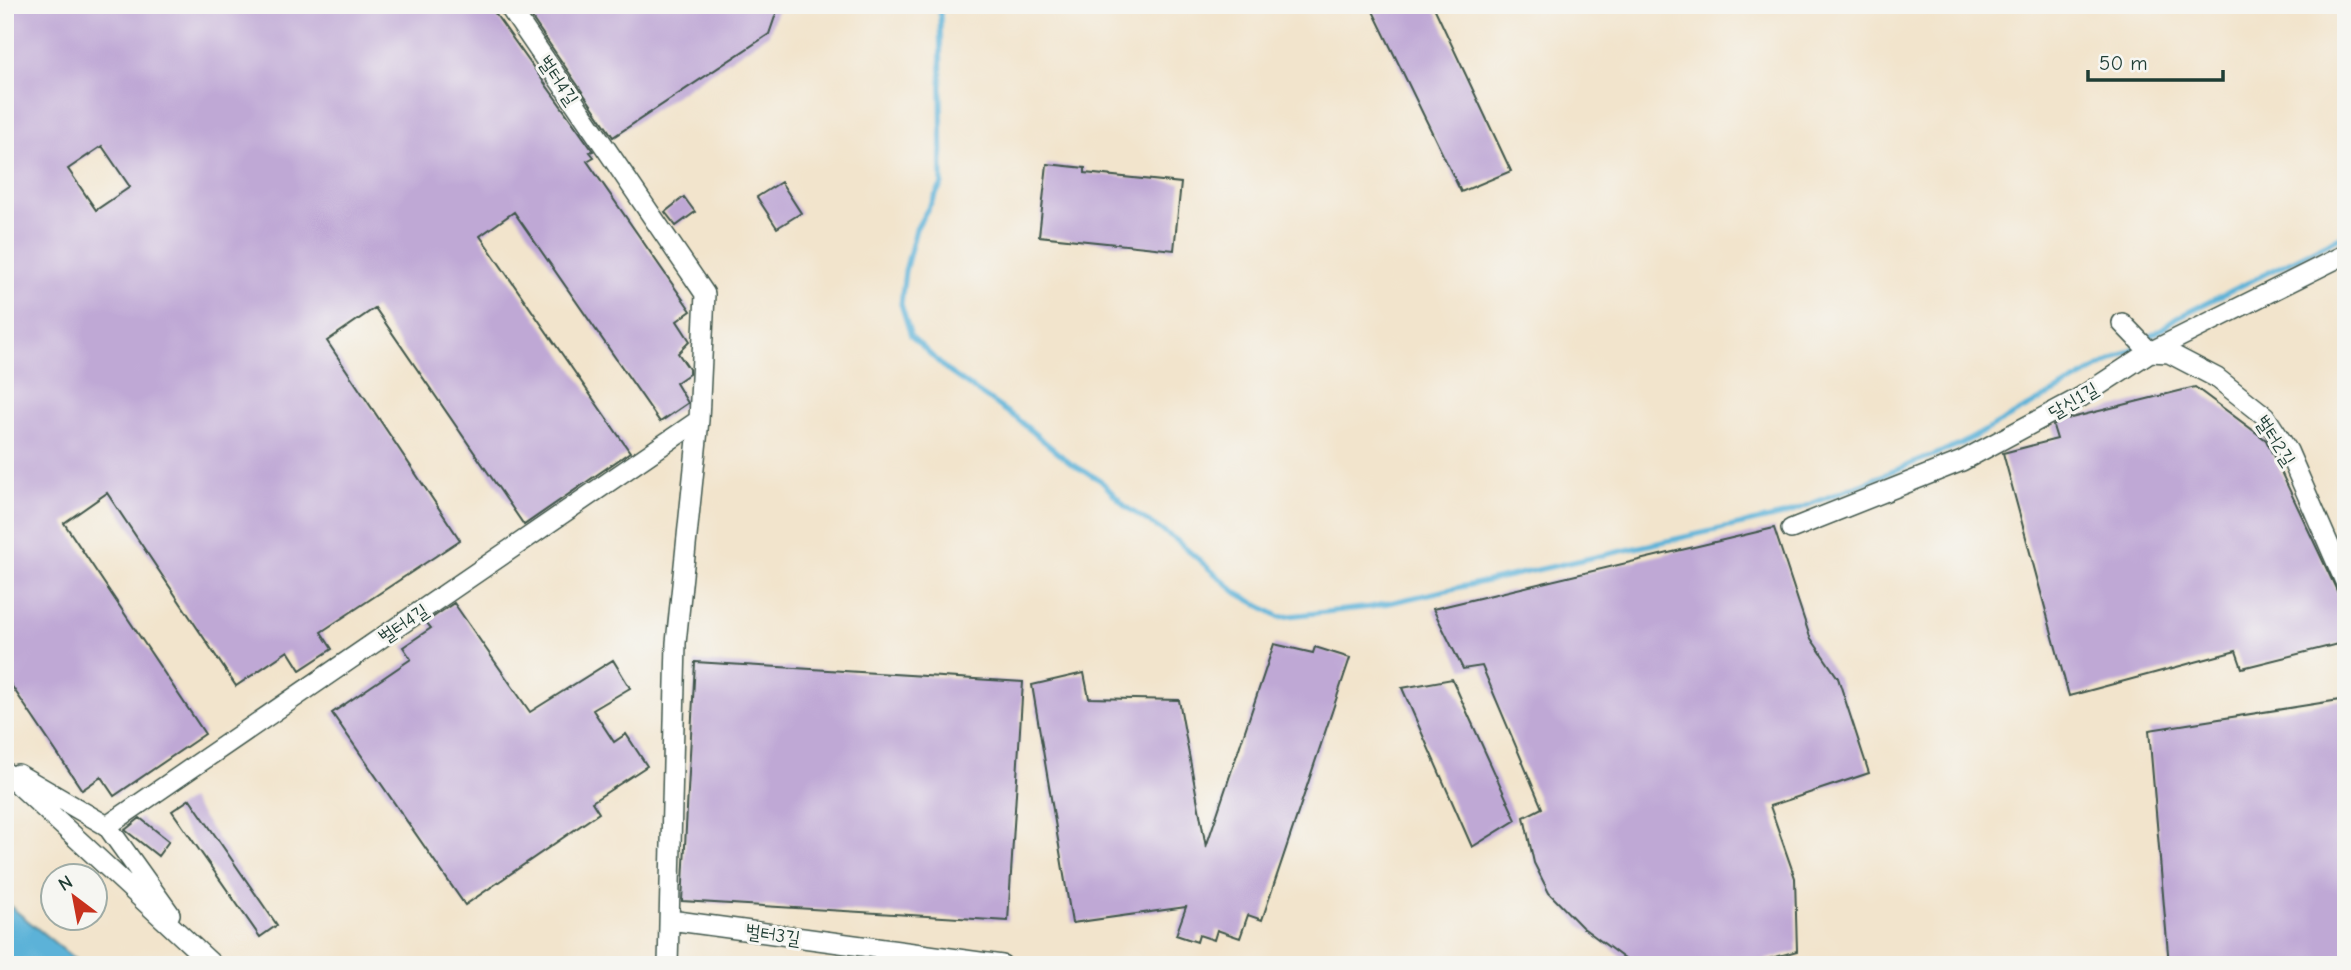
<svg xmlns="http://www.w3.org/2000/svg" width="2351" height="970" font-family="'Comic Neue','Poor Story',sans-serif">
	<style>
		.water { fill: #5bb2d8; stroke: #3d7886; stroke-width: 2 }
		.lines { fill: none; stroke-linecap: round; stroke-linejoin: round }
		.stream { stroke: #5bb2d8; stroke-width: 5 }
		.building { fill: #bfa8d5; fill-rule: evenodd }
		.street-casing { stroke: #3f564b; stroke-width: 22 }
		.street { stroke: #fff; stroke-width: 19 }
		.labels { text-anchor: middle; stroke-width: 6; stroke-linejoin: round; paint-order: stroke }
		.street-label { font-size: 19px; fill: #1f3d34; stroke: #f6f6f2 }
	</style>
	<rect width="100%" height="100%" fill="#f6f6f2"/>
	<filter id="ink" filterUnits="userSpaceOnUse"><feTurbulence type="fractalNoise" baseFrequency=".0143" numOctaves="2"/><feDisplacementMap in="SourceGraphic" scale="14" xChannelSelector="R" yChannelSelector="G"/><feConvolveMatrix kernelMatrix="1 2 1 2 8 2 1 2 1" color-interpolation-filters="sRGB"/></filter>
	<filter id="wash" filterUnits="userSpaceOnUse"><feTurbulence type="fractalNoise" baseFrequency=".00686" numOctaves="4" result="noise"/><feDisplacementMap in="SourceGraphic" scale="28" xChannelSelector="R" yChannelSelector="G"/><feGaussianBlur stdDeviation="1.57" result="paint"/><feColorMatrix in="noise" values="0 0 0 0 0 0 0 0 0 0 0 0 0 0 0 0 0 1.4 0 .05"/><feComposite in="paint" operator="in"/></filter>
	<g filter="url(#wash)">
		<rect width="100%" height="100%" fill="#f2e4cc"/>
		<path class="water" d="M5,902L82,965H5Z"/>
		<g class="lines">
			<path class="stream" d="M940,5L942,184L916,229L905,271L901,304L911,336L949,372L1016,418L1070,463L1100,480L1126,507L1175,539L1237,593L1280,617L1371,607L1783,515L1961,444L2138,346
				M2146,340L2178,317L2346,234"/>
		</g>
		<g id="blocks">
			<path class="building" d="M5,5H489L593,151L590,152L594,157L587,161L691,311L677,321L690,341L678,353L689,369V374L676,383L688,403L660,422L514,212L480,236L630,452L524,525L375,308L327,341L460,540L321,632L332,649L300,670L288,651L236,686L107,493L64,523L205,734L114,796L101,777L82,790L5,676ZM102,146L130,187L96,210L68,169Z
				M523,5H779L769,34L613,137Z
				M1370,5H1433L1511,171L1461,192Z
				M1047,164L1085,168V173L1181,183L1174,250L1039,236Z
				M781,182L801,213L777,228L757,197Z
				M684,197L695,212L676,226L665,212Z
				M2195,387L2266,440L2346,610V642L2242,668L2236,651L2069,696L2003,453L2057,439L2053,426L2063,420Z
				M1774,528L1810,637L1838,678L1869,773L1770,806L1795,878L1797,951L1747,965H1633L1582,927L1549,893L1534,863L1524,817L1542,808L1482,666L1463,669L1433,609Z
				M454,603L530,712L613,660L630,688L593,710L614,742L626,734L647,766L592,802L599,813L465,905L332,713L411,659L403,647L431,628L426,622Z
				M1274,644L1313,653L1315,647L1350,658L1262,920L1248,915L1240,938L1217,930L1214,940L1199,935L1197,942L1176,935L1186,907L1072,923L1032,685L1084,673L1089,698L1179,700L1206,847Z
				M695,662L1023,682L1008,921L682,901Z
				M1452,679L1516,820L1472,847L1402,688Z
				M2346,699V965H2169L2149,730Z
				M190,799L277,925L260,937L172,811Z
				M140,818L169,841L158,856L125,830Z"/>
		</g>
	</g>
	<g filter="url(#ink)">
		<use href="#blocks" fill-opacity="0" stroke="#3f564b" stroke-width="2"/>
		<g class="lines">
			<g class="street-casing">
				<path id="street" d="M2122,323L2150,352L2169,353L2217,378L2265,416L2288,451L2346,584
					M1791,529L1962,461L2081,397L2150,352L2346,254
					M5,772L213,965
					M18,774L107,826L170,914
					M107,826L699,420L705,294L508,5
					M670,920L1002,965
					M668,965L676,643L699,420"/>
			</g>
			<use href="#street" class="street"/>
		</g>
	</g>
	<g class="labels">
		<g class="street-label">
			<text transform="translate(559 80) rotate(56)" y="7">벌터4길</text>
			<text transform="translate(2073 400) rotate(-30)" y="7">달신1길</text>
			<text transform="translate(2276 440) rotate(57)" y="7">벌터2길</text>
			<text transform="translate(403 623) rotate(-34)" y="7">벌터4길</text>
			<text transform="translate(773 934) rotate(8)" y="7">벌터3길</text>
		</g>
	</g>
	<rect width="2351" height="970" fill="none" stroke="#f6f6f2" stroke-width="28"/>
	<g transform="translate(74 897) rotate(328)"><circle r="33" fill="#f6f6f2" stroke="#a0aca6" stroke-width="2"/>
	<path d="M0-5L12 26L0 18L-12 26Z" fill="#c8321e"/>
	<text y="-10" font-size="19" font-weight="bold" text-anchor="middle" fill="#1f3d34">N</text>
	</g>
	<path d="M2088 70v10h135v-10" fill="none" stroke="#1f3d34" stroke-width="3.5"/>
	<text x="2099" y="70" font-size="21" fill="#1f3d34" stroke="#f6f6f2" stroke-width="5" paint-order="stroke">50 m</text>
</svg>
